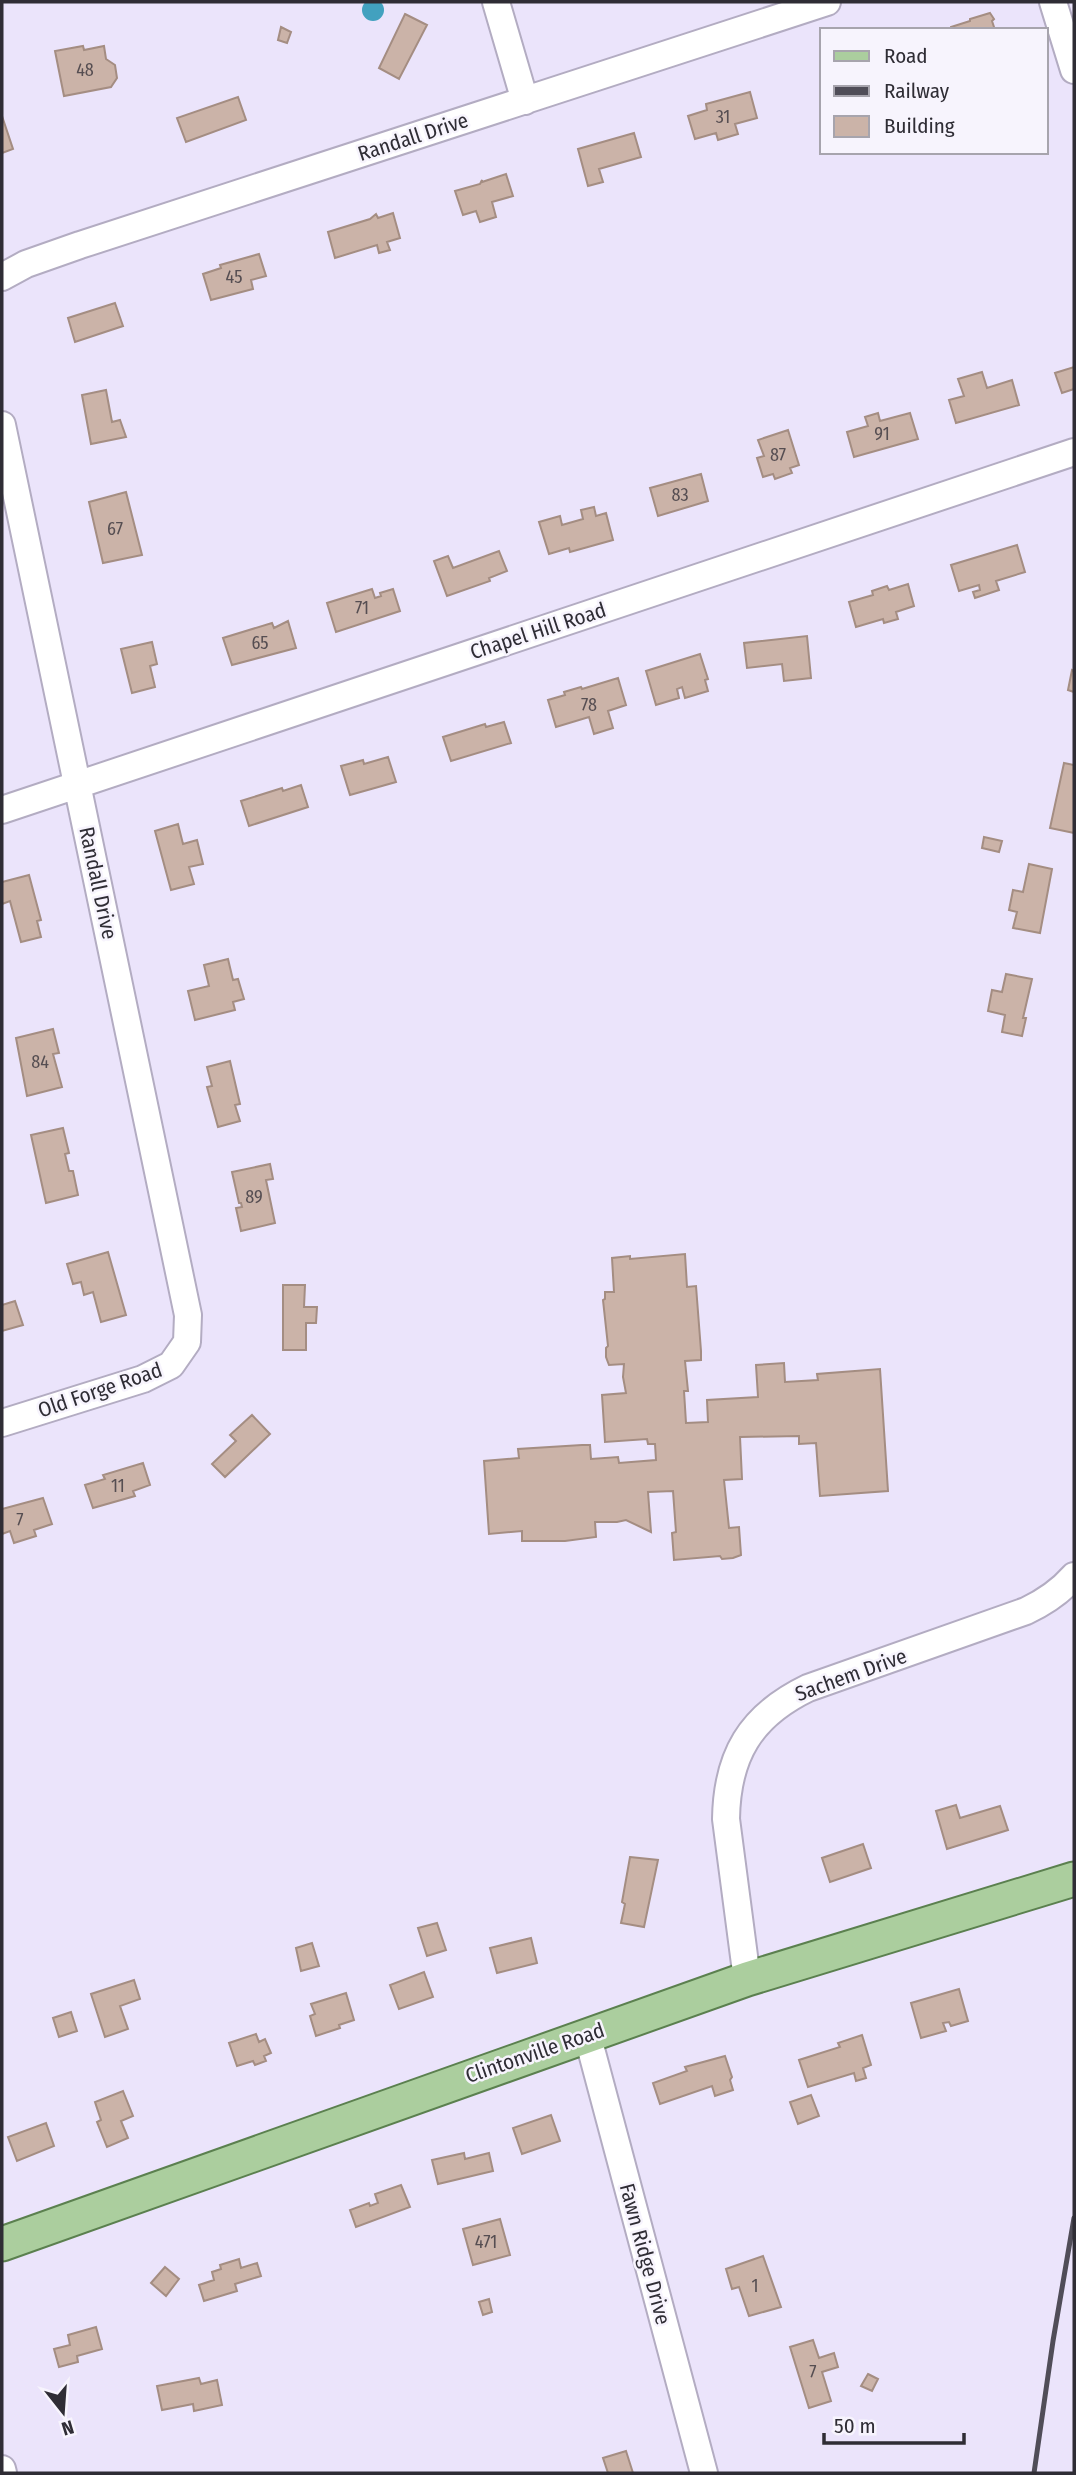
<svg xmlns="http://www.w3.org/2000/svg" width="1076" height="2475" font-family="'Fira Sans Condensed',sans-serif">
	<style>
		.water { fill: #42a1bf }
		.building { fill: #cbb3a8; stroke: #a48d82; stroke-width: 2 }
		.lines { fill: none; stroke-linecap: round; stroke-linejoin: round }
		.minor-casing { stroke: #b3acc2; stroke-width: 30 }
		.major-casing { stroke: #5b804f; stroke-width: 37 }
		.minor { stroke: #fff; stroke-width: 26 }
		.major { stroke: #abce9e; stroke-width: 33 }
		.rail { stroke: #504d58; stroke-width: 5 }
		.labels { text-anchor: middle; stroke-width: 5; stroke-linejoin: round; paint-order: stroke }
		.number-label { font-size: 18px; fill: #564e52 }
		.street-label { font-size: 21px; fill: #2f2d35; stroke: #f7f4fd }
	</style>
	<rect width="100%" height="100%" fill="#ebe4fb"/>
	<path class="water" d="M362 10a11 11 0 1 1 22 0a11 11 0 1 1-22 0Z"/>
	<path class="building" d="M990,13L994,19L992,21L995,30H951V27L970,21V19Z
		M405,14L427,25L399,79L379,68Z
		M281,27L291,32L287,43L278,40Z
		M83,46L84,50L104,46L106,59L115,65L117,78L111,87L64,96L55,51Z
		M750,92L757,118L735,124L738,134L718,140L716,133L695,139L688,116L707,110L706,104Z
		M238,97L246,120L186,142L177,118Z
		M2,116L13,149L2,153Z
		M634,133L641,157L599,169L603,182L588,186L578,149Z
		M506,174L513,196L492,202L496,217L480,222L476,211L463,215L455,191L480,184L482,180V182Z
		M393,213L400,238L387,242L390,250L379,253L377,245L335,258L328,232L370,219L376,214L378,218Z
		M259,254L266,276L251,280L253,289L211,300L203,274L221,268L220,265Z
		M115,303L123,326L75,342L68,318Z
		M1074,367V389L1062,393L1055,373Z
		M982,372L987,388L1012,380L1019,405L956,423L949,400L964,396L958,379Z
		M106,390L112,422L120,420L126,437L91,444L82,395Z
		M878,413L880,421L910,413L918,439L854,457L847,432L868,426L865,417Z
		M788,430L799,465L790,468L792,473L775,479L773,474L763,477L757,458L764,456L758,440Z
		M701,474L708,501L658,516L650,488Z
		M126,492L142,555L103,563L89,502Z
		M594,507L596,516L606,513L613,540L570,552L569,548L549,554L539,522L560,516L562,525L583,519L581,510Z
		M1017,545L1025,572L996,581L999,590L975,598L973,592L980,590L979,585L959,591L951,565Z
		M499,551L507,571L489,578L490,581L447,596L434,561L448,556L453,568Z
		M908,584L914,606L896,612L898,619L884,623L883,619L856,627L849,602L873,595L872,591L887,586L889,590Z
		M372,589L375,598L381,596L380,593L393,589L400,611L336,632L327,603Z
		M288,621L296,648L232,665L223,638L272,623L274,628Z
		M807,636L811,678L784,681L782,664L747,668L744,643Z
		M152,642L157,664L150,666L155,687L132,693L121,649Z
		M700,654L708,679L705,680L708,691L685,698L682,687L677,689L679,698L656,705L646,671Z
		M1072,670L1074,671V692L1068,690Z
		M618,678L626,705L608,711L613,728L594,734L589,717L556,727L548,700L565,695L564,692L581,687L582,689Z
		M504,722L511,743L451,761L443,737L485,724L486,727Z
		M388,757L396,782L350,795L341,766L363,760L364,764Z
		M1064,763L1074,765V833L1050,828Z
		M301,785L308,807L249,826L241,801L282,788L283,791Z
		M178,824L183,844L197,840L203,864L189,867L194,884L171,890L155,831Z
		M984,837L1002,841L999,852L982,848Z
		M1029,864L1052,869L1040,933L1013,928L1017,912L1009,910L1013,890L1023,892Z
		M29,875L41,920L37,921L41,937L21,942L10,901L2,904V882Z
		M228,959L233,980L238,979L244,999L233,1002L235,1010L195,1020L188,991L209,986L204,965Z
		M1006,974L1032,979L1023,1018H1026L1022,1036L1002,1032L1005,1015L988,1011L992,990L1002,992Z
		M53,1029L59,1053L53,1054L62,1087L27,1096L16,1038Z
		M230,1061L240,1104L235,1105L240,1121L218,1127L207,1087L212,1086L207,1067Z
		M63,1128L69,1153L65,1154L69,1171H73L78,1195L46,1203L31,1135Z
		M270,1164L273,1179L266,1180L275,1223L241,1231L236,1208L242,1207L241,1203H239L232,1172Z
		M108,1252L126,1315L101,1322L93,1292L84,1295L81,1282L73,1284L67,1264Z
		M685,1254L687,1287L696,1286L701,1351V1360L685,1361L688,1391H684L686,1423L708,1422L707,1400L758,1397L756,1365L784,1363L785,1382L818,1380L817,1374L880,1369L888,1491L820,1496L816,1443L799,1444V1436L740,1437L742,1479L724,1480L729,1528L739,1527L741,1555L733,1558L722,1559L720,1556L674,1560L672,1533L676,1532L673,1491L648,1492L651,1532L626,1520L617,1522H595L596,1537L565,1541H522V1531L489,1534L484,1461L519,1458L518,1449L582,1445H590L591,1459L618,1457L619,1463L656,1460L655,1444H648L647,1439L605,1442L602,1395L626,1393L623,1377L624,1364L609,1365L606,1357V1348L608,1346L603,1300L605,1299V1292H614L612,1258L630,1256V1259Z
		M283,1285H305L304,1307H317L316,1323H306V1350H283Z
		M15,1301L23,1325L2,1331V1305Z
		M252,1415L270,1434L225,1477L212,1464L236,1441L230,1435Z
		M143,1463L150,1485L133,1491L135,1496L93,1508L85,1485L105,1479L103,1475Z
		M43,1498L52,1524L34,1530L36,1536L14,1543L10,1531L2,1534V1509Z
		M956,1805L960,1818L1000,1806L1008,1830L947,1849L936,1811Z
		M863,1844L871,1868L830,1882L822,1858Z
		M630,1857L658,1860L644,1927L621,1923L625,1904L622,1902Z
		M437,1923L446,1950L427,1956L418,1928Z
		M531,1938L537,1963L497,1973L490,1948Z
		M312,1943L319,1966L301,1971L296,1948Z
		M424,1972L433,1997L399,2009L390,1985Z
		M134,1980L140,1999L120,2006L128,2029L105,2037L91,1994Z
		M959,1989L968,2021L951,2026L949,2022L943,2023L946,2031L921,2038L911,2003Z
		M346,1993L354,2020L339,2025L340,2028L316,2036L310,2016L315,2014L311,2004Z
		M71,2012L77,2031L59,2037L53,2018Z
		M256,2034L259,2042L265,2039L271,2053L264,2056L266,2061L255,2065L253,2061L237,2066L229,2043Z
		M862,2035L871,2065L863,2068L866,2078L856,2081L854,2073L808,2087L799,2060L840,2047L838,2043Z
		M725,2056L732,2077L730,2080L733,2090L715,2096L712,2086L660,2104L653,2083L687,2071L685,2067Z
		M123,2091L133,2116L121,2121L128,2138L107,2147L97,2122L101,2120L95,2102Z
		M811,2095L819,2116L798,2124L790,2102Z
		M551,2115L560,2141L522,2154L513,2128Z
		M46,2123L54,2146L17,2161L8,2137Z
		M464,2153L465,2159L489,2153L493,2171L438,2184L432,2160Z
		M401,2185L410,2207L356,2227L350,2210L369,2203L370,2206L378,2203L375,2194Z
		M500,2219L510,2255L473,2265L463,2229Z
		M763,2256L781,2307L749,2316L739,2287L732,2289L726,2269Z
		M239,2259L241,2268L257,2263L261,2276L235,2284L237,2291L204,2301L199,2285L214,2280L212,2272L221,2269L220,2265Z
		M165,2267L179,2279L166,2296L151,2283Z
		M489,2299L492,2312L483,2315L479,2302Z
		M96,2327L102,2349L77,2356L78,2362L59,2367L54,2349L70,2345L68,2335Z
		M813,2340L819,2358L834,2353L838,2367L822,2372L831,2401L809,2408L790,2347Z
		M868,2374L878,2379L872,2391L861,2386Z
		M199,2378L201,2384L217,2380L222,2405L194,2411L193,2404L162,2410L157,2386Z
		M626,2451L633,2473H608L603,2458Z"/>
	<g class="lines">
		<g class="minor-casing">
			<path id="minor" d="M496,2L525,101
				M1053,2L1074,70
				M2,277L26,264L80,245L827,2
				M2,425L188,1315L187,1342L171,1365L143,1379L2,1423
				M2,810L1074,452
				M747,1979L726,1819C727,1756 750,1716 808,1688L1026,1611C1045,1602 1060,1592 1074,1576
				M587,2034L704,2473
				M2,2469L3,2473"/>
		</g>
		<g class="major-casing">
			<path id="major" d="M2,2244L747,1979L1074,1879"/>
		</g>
		<use href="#minor" class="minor"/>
		<use href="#major" class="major"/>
		<path class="rail" d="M1034,2473L1053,2341L1074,2218"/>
	</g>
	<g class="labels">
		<g class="number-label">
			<text x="85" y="76">48</text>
			<text x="723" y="123">31</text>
			<text x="234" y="283">45</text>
			<text x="882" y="440">91</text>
			<text x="778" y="461">87</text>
			<text x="680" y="501">83</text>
			<text x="115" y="535">67</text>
			<text x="362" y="614">71</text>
			<text x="260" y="649">65</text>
			<text x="589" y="711">78</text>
			<text x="40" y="1068">84</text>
			<text x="254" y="1203">89</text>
			<text x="118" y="1492">11</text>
			<text x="20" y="1526">7</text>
			<text x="486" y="2248">471</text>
			<text x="755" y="2292">1</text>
			<text x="813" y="2378">7</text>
		</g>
		<g class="street-label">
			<text transform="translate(413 137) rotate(-18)" y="7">Randall Drive</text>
			<text transform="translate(538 631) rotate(-18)" y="7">Chapel Hill Road</text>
			<text transform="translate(98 883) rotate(78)" y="7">Randall Drive</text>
			<text transform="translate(100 1390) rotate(-19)" y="7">Old Forge Road</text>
			<text transform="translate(851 1675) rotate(-20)" y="7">Sachem Drive</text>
			<text transform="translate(535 2053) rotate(-19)" y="7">Clintonville Road</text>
			<text transform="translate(645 2254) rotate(75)" y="7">Fawn Ridge Drive</text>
		</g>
	</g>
	<rect width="1076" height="2475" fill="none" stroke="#2f2d35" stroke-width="7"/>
	<rect x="820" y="28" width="228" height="126" fill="#f7f4fd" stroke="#a7a4ad" stroke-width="2"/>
	<rect x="834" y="51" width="35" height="10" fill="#abce9e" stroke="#a7a4ad" stroke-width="2"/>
	<text x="884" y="63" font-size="21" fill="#2f2d35">Road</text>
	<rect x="834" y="86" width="35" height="10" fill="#504d58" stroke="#a7a4ad" stroke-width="2"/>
	<text x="884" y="98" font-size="21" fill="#2f2d35">Railway</text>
	<rect x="834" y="116" width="35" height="21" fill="#cbb3a8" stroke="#a7a4ad" stroke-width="2"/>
	<text x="884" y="133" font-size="21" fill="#2f2d35">Building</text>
	<g transform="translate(63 2412) rotate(163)" stroke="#f7f4fd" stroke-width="5" paint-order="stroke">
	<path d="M0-5L12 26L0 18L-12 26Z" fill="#2f2d35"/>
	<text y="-10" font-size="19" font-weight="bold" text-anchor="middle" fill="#2f2d35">N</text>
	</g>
	<path d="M824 2433v10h140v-10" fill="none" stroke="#2f2d35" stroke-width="3.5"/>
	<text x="834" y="2433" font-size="21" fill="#2f2d35" stroke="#f7f4fd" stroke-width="5" paint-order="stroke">50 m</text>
</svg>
